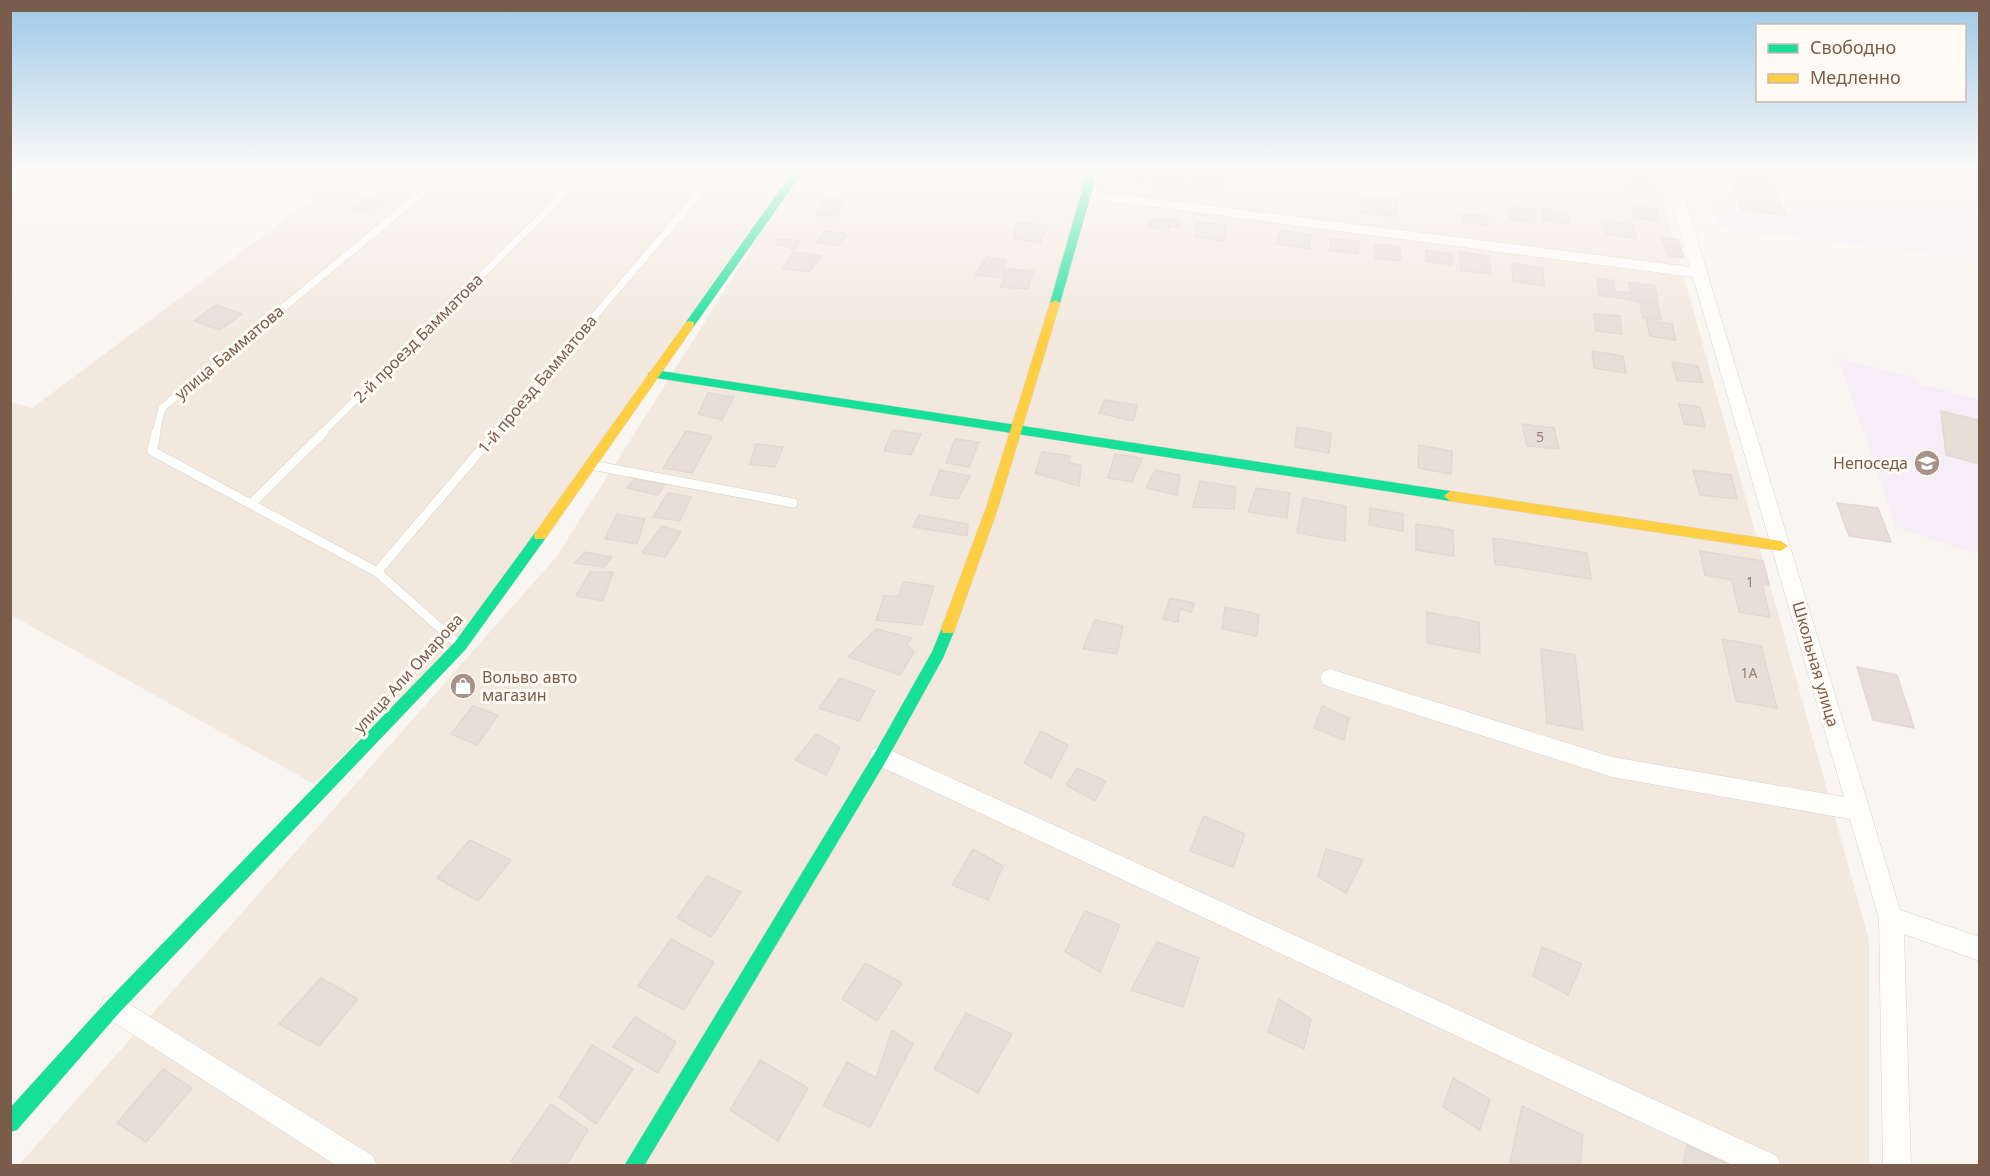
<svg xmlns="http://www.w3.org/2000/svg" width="1990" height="1176" font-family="'Noto Sans',sans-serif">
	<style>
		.residential { fill: #f2e8de }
		.education { fill: #f6eef6 }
		.building { fill: #e6ded7; stroke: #e2d8d2; stroke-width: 1.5 }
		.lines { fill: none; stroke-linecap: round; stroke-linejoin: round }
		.lane-far1-casing { stroke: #d7d1cb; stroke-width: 8 }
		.lane-casing { stroke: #d7d1cb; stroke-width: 10 }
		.street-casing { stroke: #d7d1cb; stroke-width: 1 }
		.fast-casing { stroke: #d9d2cb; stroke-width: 1 }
		.slow-casing { stroke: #d9d2cb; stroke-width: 1 }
		.lane-far1 { stroke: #fefefd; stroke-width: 7 }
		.lane { stroke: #fefefd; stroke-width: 9 }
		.street { fill: #fefefd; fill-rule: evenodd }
		.fast { fill: #16e098; fill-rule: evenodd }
		.slow { fill: #ffcf43; fill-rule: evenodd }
		.labels { text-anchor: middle; stroke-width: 6; stroke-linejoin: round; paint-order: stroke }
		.number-label { font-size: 14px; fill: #977e72 }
		.street-label { font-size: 16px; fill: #7a5c4d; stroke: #fffaf3 }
		.poi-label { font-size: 16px; fill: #7a5c4d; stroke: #fffaf3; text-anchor: end }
	</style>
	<rect width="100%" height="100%" fill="#f9f5f0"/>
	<path class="residential" d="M347,173H760L785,180L465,633L314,784L11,615L10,402L32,408Z
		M799,173H1655L1869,940V1165L18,1166L557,556Z"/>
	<path class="education" d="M1702,173H1979V259L1720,229Z
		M1838,358L1917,378L1916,383L1979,399V555L1896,527Z"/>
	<path class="building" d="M1116,173H1144L1143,182L1114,180Z
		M1155,173H1169L1188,175L1183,188L1152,184Z
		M1195,173L1223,175L1221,193L1193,192Z
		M1728,173H1768L1785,215L1742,210Z
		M1631,177L1649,180L1650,193L1632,190Z
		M1363,196L1397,200V217L1361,212Z
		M365,197L387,203L372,214L350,208Z
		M827,197L844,201L838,216L816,215Z
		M1510,206L1534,210L1535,223L1510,219Z
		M1633,206L1657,210L1658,221L1634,217Z
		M1542,209L1568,213L1569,224L1543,220Z
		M1462,214L1486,216L1489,226L1463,222Z
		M1166,218L1181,221L1179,228L1169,226V231L1148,227V220H1165Z
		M1603,221L1633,225L1636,238L1606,234Z
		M1018,222L1048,226L1040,243L1013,238Z
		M1196,222L1225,225V241L1195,237Z
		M1280,230L1311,235L1309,249L1276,244Z
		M824,231L848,234L837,246L817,242Z
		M1661,237L1678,240L1684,258L1668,256Z
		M1331,238L1359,242L1358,254L1330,250Z
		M779,239L800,241L795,249L775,244Z
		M1374,244L1400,247L1401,261L1375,258Z
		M1426,250L1452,254V265L1426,261Z
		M793,252L821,256L809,272L783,269Z
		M1459,252L1489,256L1491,274L1461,270Z
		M987,257L1006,260L1004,278L975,275Z
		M1512,263L1543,268L1544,286L1513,281Z
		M1008,269L1033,271L1028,289L1000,287Z
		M1597,278L1614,281L1615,291L1630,293L1631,300L1599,295Z
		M1629,282L1655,286L1658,304L1631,300Z
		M1640,303L1658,306L1661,320L1643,318Z
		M216,305L242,314L220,330L194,321Z
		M1594,314L1620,316L1622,334L1596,331Z
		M1646,320L1672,324L1676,340L1650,336Z
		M1592,351L1623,356L1626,373L1594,368Z
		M1672,362L1698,366L1703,383L1677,380Z
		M708,393L734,397L722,420L698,414Z
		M1105,400L1137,405L1133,421L1099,413Z
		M1679,404L1700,407L1705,427L1684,424Z
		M1941,411L1978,420L1980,464L1946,455Z
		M1522,424L1554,428L1559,449L1527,446Z
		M1297,427L1331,433L1329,453L1295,447Z
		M893,430L921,434L911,455L884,451Z
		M686,431L712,436L692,473L663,468Z
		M955,439L979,442L969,467L946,463Z
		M756,444L783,447L775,467L750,464Z
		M1419,445L1452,451L1451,474L1418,468Z
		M1042,452L1070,456L1069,463L1081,465L1079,486L1035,473Z
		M1115,454L1142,458L1132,482L1108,478Z
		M940,470L970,476L958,499L930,495Z
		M1155,470L1180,475L1177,495L1146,488Z
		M1693,470L1731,475L1737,499L1700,495Z
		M635,478L665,484L658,495L627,488Z
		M1200,481L1236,487L1234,509L1193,507Z
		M1256,488L1290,493L1287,518L1248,512Z
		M668,493L691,497L680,521L653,517Z
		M1303,498L1346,506L1345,541L1297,533Z
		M1837,503L1878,508L1891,542L1849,536Z
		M1370,508L1403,514V531L1369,525Z
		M617,514L645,519L637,544L605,539Z
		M919,515L968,524L967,536L913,527Z
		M1416,524L1453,530L1454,556L1416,550Z
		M662,526L681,532L665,557L642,553Z
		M1493,538L1587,553L1591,579L1495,564Z
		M1700,551L1763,561L1769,585L1762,584L1770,617L1739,612L1732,580L1705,575Z
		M585,552L612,557L604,567L575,563Z
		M590,572H613L603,601L576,596Z
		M904,582L934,586L922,625L876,620L884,596H898Z
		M1170,598L1194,603L1191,612L1180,609L1178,622L1163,619Z
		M1225,607L1259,614L1257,636L1222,629Z
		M1427,612L1479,622L1480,653L1427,643Z
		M1095,620L1123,626L1117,654L1083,649Z
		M876,629L912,638L907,644L914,652L900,675L848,657Z
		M1722,639L1761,646L1777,708L1736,701Z
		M1541,649L1575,655L1583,730L1547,723Z
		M1857,667L1897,675L1914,728L1873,720Z
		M840,678L875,691L859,721L819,708Z
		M473,706L498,715L477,745L451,734Z
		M1322,706L1349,718L1344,740L1314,728Z
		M1041,731L1068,745L1051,778L1024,763Z
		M816,734L840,747L826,775L795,760Z
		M1077,768L1106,781L1095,801L1066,785Z
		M1204,816L1245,834L1233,867L1190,851Z
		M470,840L511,860L478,901L437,878Z
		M973,849L1003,866L988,900L952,885Z
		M1326,849L1363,860L1346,893L1318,877Z
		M707,876L741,892L711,937L677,918Z
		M1085,911L1120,925L1100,972L1065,952Z
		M671,939L714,962L684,1010L638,986Z
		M1157,942L1199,958L1183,1007L1131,990Z
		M1542,947L1582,964L1568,995L1533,976Z
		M865,963L902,983L877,1021L842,999Z
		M321,978L358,999L319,1046L279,1024Z
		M1279,999L1311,1019L1304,1049L1268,1032Z
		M966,1013L1012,1034L978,1093L934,1069Z
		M635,1017L676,1042L658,1073L613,1047Z
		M892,1030L913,1044L870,1127L823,1106L847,1062L876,1078Z
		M592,1045L633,1069L596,1124L559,1097Z
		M760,1060L808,1088L778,1141L730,1110Z
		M163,1069L192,1088L146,1142L117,1123Z
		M1453,1078L1490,1099L1480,1130L1443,1107Z
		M551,1104L588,1130L566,1166H518L511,1161Z
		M1522,1106L1583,1135L1580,1166H1517L1510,1162Z
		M1687,1145L1732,1166H1683Z"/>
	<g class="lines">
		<g class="lane-far1-casing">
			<path id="lane-far1" d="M156,433L162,408L446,173
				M322,433L585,173
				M495,433L696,197"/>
		</g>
		<g class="lane-casing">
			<path id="lane" d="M156,432L152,451L377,572L458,644
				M591,465L793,503
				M251,504L324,432
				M377,572L496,432"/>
		</g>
		<g class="street-casing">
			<path id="street" d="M1663,173H1677L1900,910L1980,937V961L1904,934L1911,1166H1883L1879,918L1850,819L1612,777L1330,687L1323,684L1320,678L1323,672L1330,669L1612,757L1844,797L1693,277L1086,198L1079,194L1086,190L1690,267Z
				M881,746L1777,1156L1781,1166H1735L873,763L870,756L873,749Z
				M113,994L373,1156L377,1166H337L104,1016L100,1007L104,998Z"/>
		</g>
		<g class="fast-casing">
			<path id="fast" d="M792,173H802L694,326H686V322Z
				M1087,173H1097L1060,303L1055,306L1050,303Z
				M654,370L1450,491L1456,496L1450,501L650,377L648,374Z
				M540,531L546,536L545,539L465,650L119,1013L17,1130L10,1132V1108L107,1001L455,642L535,533Z
				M948,623L953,625L955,629L943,658L886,761L644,1166H624L876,751L932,652L943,625Z"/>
		</g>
		<g class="slow-casing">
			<path id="slow" d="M1055,300L1060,303L998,508L955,629L953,633H943L941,629L986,508L1050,303Z
				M690,321L694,322V326L545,539H535L534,536L535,533L686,322Z
				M1450,491L1781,541L1788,546L1781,551L1450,501L1444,496Z"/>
		</g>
		<use href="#lane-far1" class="lane-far1"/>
		<use href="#lane" class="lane"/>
		<use href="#street" class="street"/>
		<use href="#fast" class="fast"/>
		<use href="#slow" class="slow"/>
	</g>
	<linearGradient id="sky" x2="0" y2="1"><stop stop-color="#9ec9e9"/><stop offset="0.51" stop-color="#fcfaf8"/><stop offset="1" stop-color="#fcfaf8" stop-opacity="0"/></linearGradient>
	<rect width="1990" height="338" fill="url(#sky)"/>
	<defs>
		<g id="school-disc" transform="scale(1.35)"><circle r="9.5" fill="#a69286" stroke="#fffaf3"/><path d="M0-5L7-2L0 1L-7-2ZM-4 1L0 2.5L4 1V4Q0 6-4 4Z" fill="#fff"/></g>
		<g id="shop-disc" transform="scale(1.35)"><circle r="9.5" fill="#a69286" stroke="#fffaf3"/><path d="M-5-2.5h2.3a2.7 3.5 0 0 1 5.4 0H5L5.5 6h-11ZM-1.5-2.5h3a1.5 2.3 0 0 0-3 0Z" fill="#fff"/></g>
	</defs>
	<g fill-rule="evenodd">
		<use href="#school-disc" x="1927" y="463"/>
		<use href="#shop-disc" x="463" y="686"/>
	</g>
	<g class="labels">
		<g class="number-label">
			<text x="1540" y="442">5</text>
			<text x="1750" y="587">1</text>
			<text x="1749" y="678">1А</text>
		</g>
		<g class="street-label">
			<text transform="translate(418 338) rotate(-45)" y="6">2-й проезд Бамматова</text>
			<text transform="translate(229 352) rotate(-40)" y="6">улица Бамматова</text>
			<text transform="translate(537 384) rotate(-50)" y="6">1-й проезд Бамматова</text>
			<text transform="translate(1816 664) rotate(74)" y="6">Школьная улица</text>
			<text transform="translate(408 673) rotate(-48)" y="6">улица Али Омарова</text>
		</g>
		<g class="poi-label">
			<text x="1908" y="469">Непоседа</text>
			<text x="482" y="683" text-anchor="start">Вольво авто<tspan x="482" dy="18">магазин</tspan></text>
		</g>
	</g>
	<rect width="1990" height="1176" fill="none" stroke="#7a5c4d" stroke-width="24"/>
	<rect x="1756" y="24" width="210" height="78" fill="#fffaf3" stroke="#cabbb1" stroke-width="1.5"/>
	<rect x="1768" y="44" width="30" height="9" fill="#16e098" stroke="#cabbb1" stroke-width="1.5"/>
	<text x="1810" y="54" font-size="18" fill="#7a5c4d">Свободно</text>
	<rect x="1768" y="74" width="30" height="9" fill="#ffcf43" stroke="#cabbb1" stroke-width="1.5"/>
	<text x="1810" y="84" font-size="18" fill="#7a5c4d">Медленно</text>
</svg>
